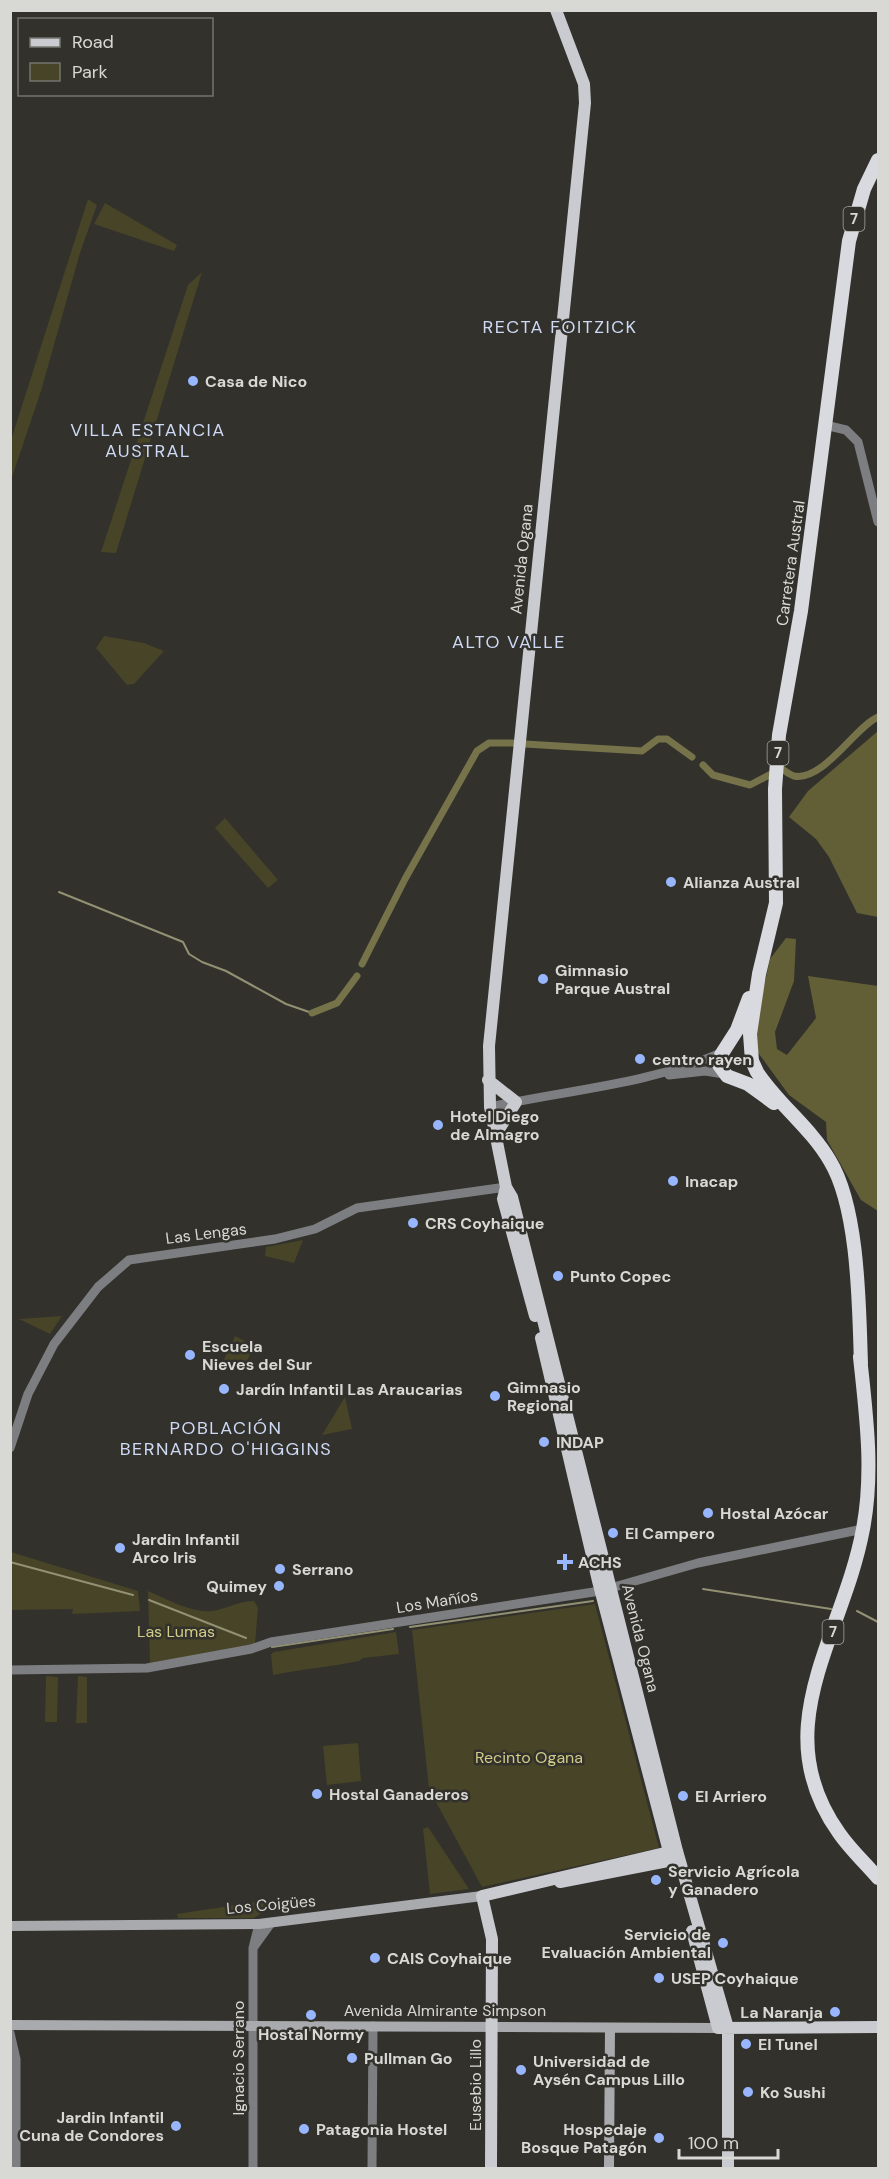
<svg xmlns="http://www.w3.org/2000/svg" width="889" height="2179" font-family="'DM Sans',sans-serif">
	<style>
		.green { fill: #474427 }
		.forest { fill: #625f36 }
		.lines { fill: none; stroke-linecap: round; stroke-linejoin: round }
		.stream { stroke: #939173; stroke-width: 2 }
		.canal { stroke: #76734a; stroke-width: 7 }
		.tertiary { stroke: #7d7e81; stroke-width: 9 }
		.secondary { stroke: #a8aaae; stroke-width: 10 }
		.primary { stroke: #c9cbd0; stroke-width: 12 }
		.trunk { stroke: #d8dae0; stroke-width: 14 }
		.poi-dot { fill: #98b6fd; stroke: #32312c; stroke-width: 2 }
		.labels { text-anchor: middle; stroke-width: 5; stroke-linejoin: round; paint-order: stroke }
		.shield { fill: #32312c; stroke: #a6a6a2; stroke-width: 1.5 }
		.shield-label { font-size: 15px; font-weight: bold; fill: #d8d8d4 }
		.poi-label { font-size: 16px; font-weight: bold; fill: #d8d8d4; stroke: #32312c; text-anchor: start }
		.street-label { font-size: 16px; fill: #d8d8d4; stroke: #32312c }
		.park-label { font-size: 16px; fill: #d1cc87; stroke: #32312c }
		.neighbourhood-label { font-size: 18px; letter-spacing: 1.5px; fill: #cedaf5; stroke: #32312c }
	</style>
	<rect width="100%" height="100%" fill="#32312c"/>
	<path class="green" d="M88,199L97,205L80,253L41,391L11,480V440Z
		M105,203L177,245L174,251L94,224Z
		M202,272L116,553L101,552L188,285Z
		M104,636L144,643L164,651L134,684L127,685L96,648Z
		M225,818L278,880L268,888L215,828Z
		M303,1240L294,1263L265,1256L266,1247Z
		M62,1316L50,1334L19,1319Z
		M235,1336L254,1346L241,1373L222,1364Z
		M345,1397L352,1429L322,1435Z
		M11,1552L138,1591L140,1611L72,1614L73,1609L11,1610Z
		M148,1591C167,1599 191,1613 212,1611C227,1609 238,1601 254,1601L258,1608L255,1644L150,1663Z
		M595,1604L659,1848L482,1887L429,1789L412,1630Z
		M396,1632L399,1654L363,1658L359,1661C330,1667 302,1669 273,1675L271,1654L274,1652Z
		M46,1676L58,1677L57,1722H45Z
		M78,1676L87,1677V1723H76Z
		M358,1743L361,1781L327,1785L323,1746Z
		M428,1827L469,1889L430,1894L423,1829Z
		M270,1900L263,1912L254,1918H178L177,1914Z"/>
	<path class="forest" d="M878,731V917L857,913L829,857L816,839L789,817L808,791Z
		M786,938L796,939L794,981L775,1032L777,1049L787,1055L816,1018L808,976L878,986V1211L861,1200L827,1140L826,1122L789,1095L757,1051V1018L770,959Z"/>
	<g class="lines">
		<path class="stream" d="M59,892L183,942L189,954L202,962L226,971L286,1004L312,1013
			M10,1562L133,1595
			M703,1589L831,1609
			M149,1600L246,1638
			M857,1611L878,1622
			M410,1627L593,1601
			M272,1647L393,1629"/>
		<path class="canal" d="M525,744L642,751L658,739H667L692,757
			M703,765L713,775L750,785L771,774
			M782,769C785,771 790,775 794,776C823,782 855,727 878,717
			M362,964L405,879L477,751L489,743H513
			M312,1013L337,1003L357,976"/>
		<path class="tertiary" d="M825,425L846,430L858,442L878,522
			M669,1075L705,1071L724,1074
			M490,1107C567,1090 650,1084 723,1052
			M10,1448L28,1394L54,1344L98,1287L129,1260L275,1239L315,1229L357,1208L506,1187
			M10,1670L147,1668L251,1649L271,1642L600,1591L698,1563L863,1529
			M253,1948L271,1923
			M10,2033L16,2059V2168
			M253,2168V1948L259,1924
			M372,2168L373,2026"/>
		<path class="secondary" d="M10,1926L259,1924L482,1896
			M10,2025L718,2028
			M609,2168L610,2028"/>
		<path class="primary" d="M556,10L584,84L585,103L489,1046L490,1107L506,1187L512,1197L677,1851L728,2028V2168
			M488,1080L516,1102L496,1134
			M506,1187L503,1199L535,1316
			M541,1338L598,1581L672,1863
			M560,1882L678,1859
			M692,1931L718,2028L878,2027
			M491,2168L492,1939L482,1896L669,1852"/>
		<path class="trunk" d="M749,998L737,1030L721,1055L719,1065L727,1076L748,1084L774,1103
			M860,1357C866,1414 874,1472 863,1529C843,1637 764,1728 839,1833C850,1849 866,1864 878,1878
			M861,1364C859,1308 859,1209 830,1161C811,1128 778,1104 757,1072L752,1061L750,1034L759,974L776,903L775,789L779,735L801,611L849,241L864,189L878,160"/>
	</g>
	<g class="poi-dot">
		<circle cx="193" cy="381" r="6"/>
		<circle cx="671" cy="882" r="6"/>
		<circle cx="543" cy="979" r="6"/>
		<circle cx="640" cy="1059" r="6"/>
		<circle cx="438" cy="1125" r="6"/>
		<circle cx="673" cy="1181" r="6"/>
		<circle cx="413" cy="1223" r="6"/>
		<circle cx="558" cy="1276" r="6"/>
		<circle cx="190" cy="1355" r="6"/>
		<circle cx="224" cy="1389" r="6"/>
		<circle cx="495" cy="1396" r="6"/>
		<circle cx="544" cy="1442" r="6"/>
		<circle cx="708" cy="1513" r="6"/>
		<circle cx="613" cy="1533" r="6"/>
		<circle cx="120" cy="1548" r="6"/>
		<path d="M562 1553h6v6h6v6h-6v6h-6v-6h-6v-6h6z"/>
		<circle cx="280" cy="1569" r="6"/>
		<circle cx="279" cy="1586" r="6"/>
		<circle cx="317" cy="1794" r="6"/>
		<circle cx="683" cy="1796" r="6"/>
		<circle cx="656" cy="1880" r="6"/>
		<circle cx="723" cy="1943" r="6"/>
		<circle cx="375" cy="1958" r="6"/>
		<circle cx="659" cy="1978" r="6"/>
		<circle cx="835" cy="2012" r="6"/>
		<circle cx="311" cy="2015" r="6"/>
		<circle cx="746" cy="2044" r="6"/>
		<circle cx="352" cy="2058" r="6"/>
		<circle cx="521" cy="2070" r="6"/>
		<circle cx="748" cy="2092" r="6"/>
		<circle cx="176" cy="2126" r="6"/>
		<circle cx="304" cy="2129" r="6"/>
		<circle cx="659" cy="2138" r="6"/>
	</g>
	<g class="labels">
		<g class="shield">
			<rect x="843.5" y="207" width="21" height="24" rx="4.5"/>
			<rect x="767.5" y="741" width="21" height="24" rx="4.5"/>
			<rect x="822.5" y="1620" width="21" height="24" rx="4.5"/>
		</g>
		<g class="shield-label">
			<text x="854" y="224">7</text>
			<text x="778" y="758">7</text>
			<text x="833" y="1637">7</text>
		</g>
		<g class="poi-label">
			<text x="205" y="387">Casa de Nico</text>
			<text x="683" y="888">Alianza Austral</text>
			<text x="555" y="976">Gimnasio<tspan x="555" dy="18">Parque Austral</tspan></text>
			<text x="652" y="1065">centro rayen</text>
			<text x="450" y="1122">Hotel Diego<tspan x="450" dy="18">de Almagro</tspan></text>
			<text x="685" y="1187">Inacap</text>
			<text x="425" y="1229">CRS Coyhaique</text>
			<text x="570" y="1282">Punto Copec</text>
			<text x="202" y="1352">Escuela<tspan x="202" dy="18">Nieves del Sur</tspan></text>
			<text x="507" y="1393">Gimnasio<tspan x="507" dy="18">Regional</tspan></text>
			<text x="236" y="1395">Jardín Infantil Las Araucarias</text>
			<text x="556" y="1448">INDAP</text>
			<text x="720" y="1519">Hostal Azócar</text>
			<text x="625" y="1539">El Campero</text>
			<text x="132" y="1545">Jardin Infantil<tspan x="132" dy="18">Arco Iris</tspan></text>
			<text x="578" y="1568">ACHS</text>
			<text x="292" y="1575">Serrano</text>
			<text x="267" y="1592" text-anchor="end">Quimey</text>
			<text x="329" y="1800">Hostal Ganaderos</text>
			<text x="695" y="1802">El Arriero</text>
			<text x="668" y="1877">Servicio Agrícola<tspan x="668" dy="18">y Ganadero</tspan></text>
			<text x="711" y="1940" text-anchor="end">Servicio de<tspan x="711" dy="18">Evaluación Ambiental</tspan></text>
			<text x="387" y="1964">CAIS Coyhaique</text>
			<text x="671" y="1984">USEP Coyhaique</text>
			<text x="823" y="2018" text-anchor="end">La Naranja</text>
			<text x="311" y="2040" text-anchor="middle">Hostal Normy</text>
			<text x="758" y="2050">El Tunel</text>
			<text x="364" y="2064">Pullman Go</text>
			<text x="533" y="2067">Universidad de<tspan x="533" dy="18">Aysén Campus Lillo</tspan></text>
			<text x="760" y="2098">Ko Sushi</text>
			<text x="164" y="2123" text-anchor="end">Jardin Infantil<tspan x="164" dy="18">Cuna de Condores</tspan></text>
			<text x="316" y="2135">Patagonia Hostel</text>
			<text x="647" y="2135" text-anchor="end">Hospedaje<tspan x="647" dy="18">Bosque Patagón</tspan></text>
		</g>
		<g class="street-label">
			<text transform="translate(521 559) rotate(-84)" y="6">Avenida Ogana</text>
			<text transform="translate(790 563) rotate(-82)" y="6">Carretera Austral</text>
			<text transform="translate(206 1233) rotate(-7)" y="6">Las Lengas</text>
			<text transform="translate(437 1601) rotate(-9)" y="6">Los Mañíos</text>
			<text transform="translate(641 1638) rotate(76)" y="6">Avenida Ogana</text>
			<text transform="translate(271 1904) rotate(-5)" y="6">Los Coigües</text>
			<text x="445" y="2016">Avenida Almirante Simpson</text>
			<text transform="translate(238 2058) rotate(-90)" y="6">Ignacio Serrano</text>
			<text transform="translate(475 2085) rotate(-90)" y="6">Eusebio Lillo</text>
		</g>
		<g class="park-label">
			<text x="176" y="1637">Las Lumas</text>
			<text x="529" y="1763">Recinto Ogana</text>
		</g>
		<g class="neighbourhood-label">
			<text x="560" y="333">RECTA FOITZICK</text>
			<text x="148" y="436">VILLA ESTANCIA<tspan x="148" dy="21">AUSTRAL</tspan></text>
			<text x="509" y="648">ALTO VALLE</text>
			<text x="226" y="1434">POBLACIÓN<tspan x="226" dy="21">BERNARDO O'HIGGINS</tspan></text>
		</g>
	</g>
	<rect width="889" height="2179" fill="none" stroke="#d8d8d4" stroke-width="24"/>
	<rect x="18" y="18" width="195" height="78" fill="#32312c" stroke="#74746f" stroke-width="1.5"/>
	<rect x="30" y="38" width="30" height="9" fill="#c9cbd0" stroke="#74746f" stroke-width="1.5"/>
	<text x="72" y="48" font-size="18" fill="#d8d8d4">Road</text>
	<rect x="30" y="63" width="30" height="18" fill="#474427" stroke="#74746f" stroke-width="1.5"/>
	<text x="72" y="78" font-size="18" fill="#d8d8d4">Park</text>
	<path d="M679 2149v9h99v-9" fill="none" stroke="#d8d8d4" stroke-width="3"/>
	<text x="688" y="2149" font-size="18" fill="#d8d8d4" stroke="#32312c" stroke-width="4.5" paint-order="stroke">100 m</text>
</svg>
